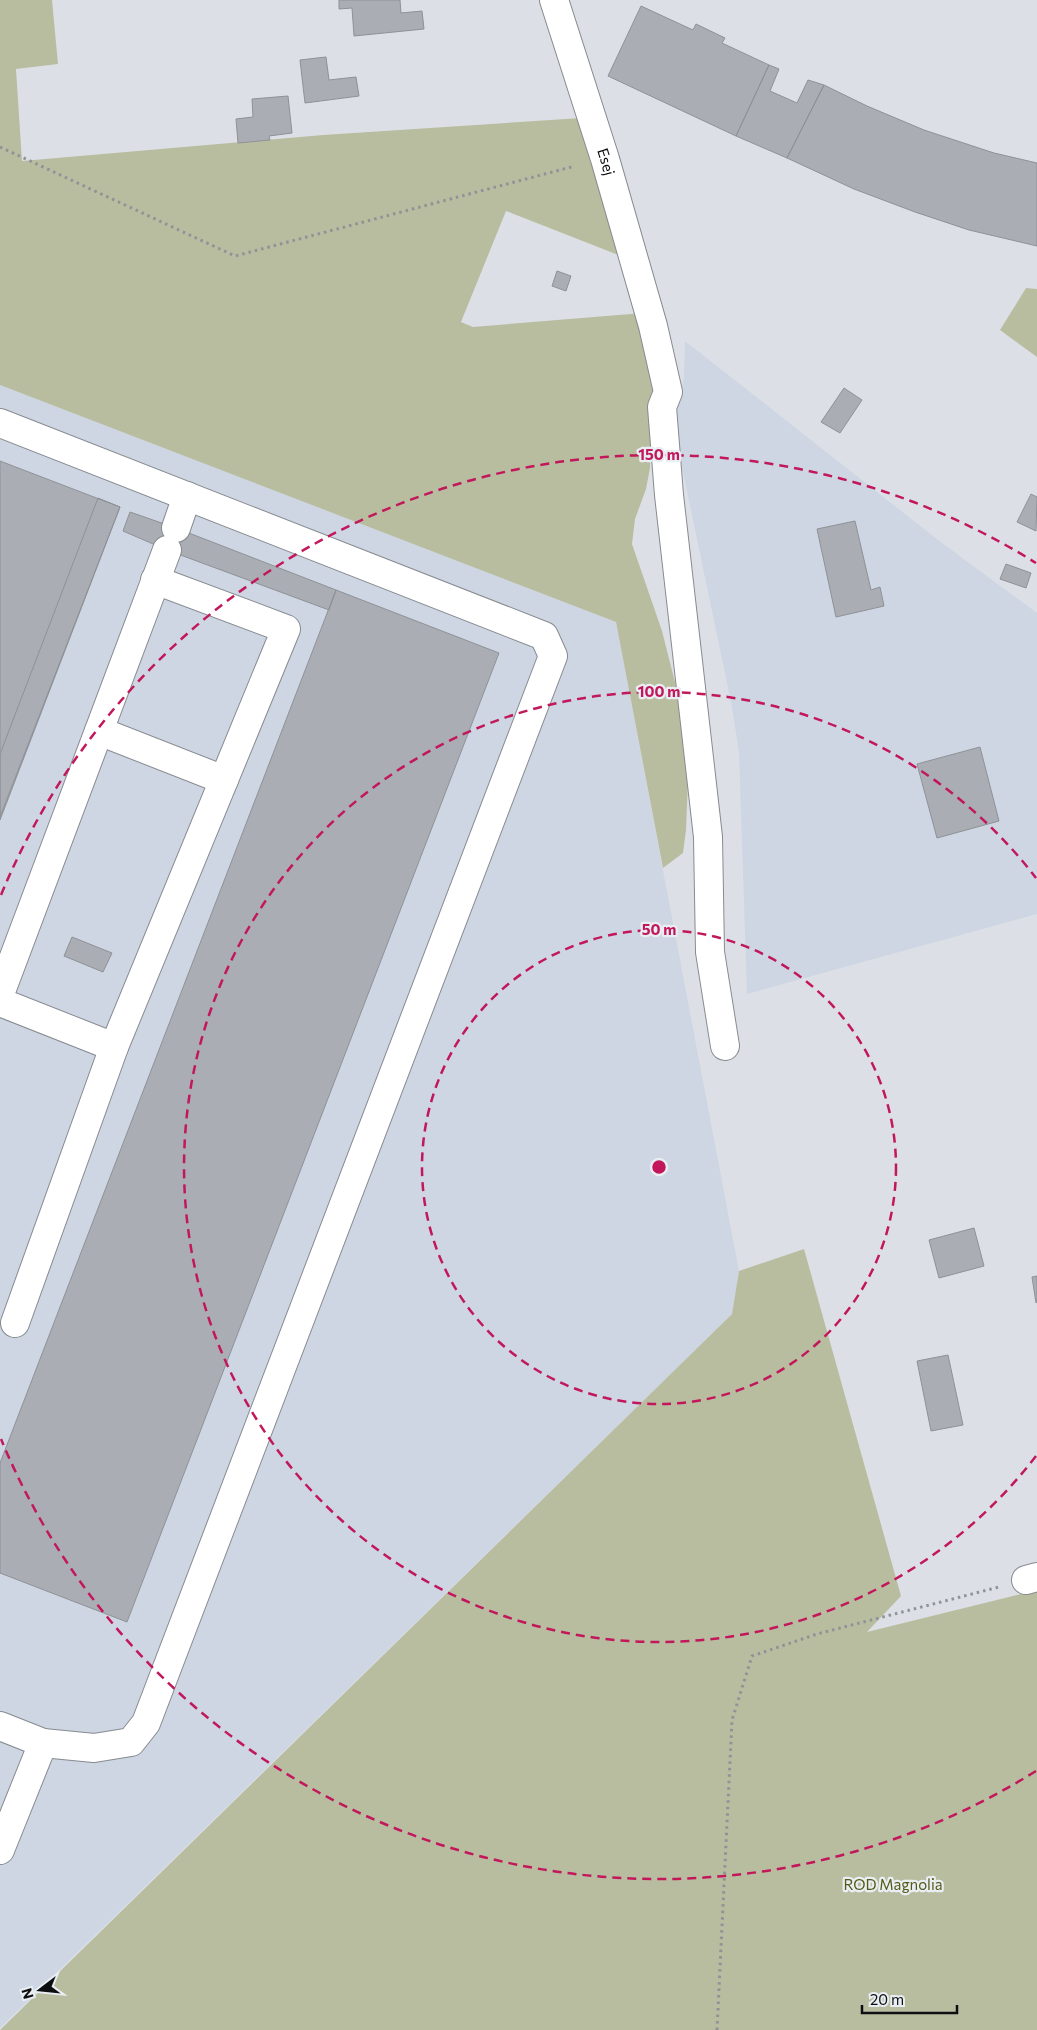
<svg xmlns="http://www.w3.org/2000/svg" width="1037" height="2030" font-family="Commissioner,sans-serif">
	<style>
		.built { fill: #cdd6e2 }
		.green { fill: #b9bda0 }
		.building { fill: #aaaeb4; stroke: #8e9297 }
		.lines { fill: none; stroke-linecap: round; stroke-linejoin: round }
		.minor-casing { stroke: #878b90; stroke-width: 30 }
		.path { stroke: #8f9296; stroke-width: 3; stroke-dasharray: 2.5 4; stroke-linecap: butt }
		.minor { stroke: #fff; stroke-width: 28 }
		.ring { fill: none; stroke: #c2185b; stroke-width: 2.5; stroke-dasharray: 9 6 }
		.labels { text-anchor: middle; stroke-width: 4.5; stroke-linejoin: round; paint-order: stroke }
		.street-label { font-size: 15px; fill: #0d0e10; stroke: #e9eef3 }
		.park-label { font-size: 15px; fill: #565916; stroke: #e9eef3 }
		.centre { fill: #c2185b; stroke: #e9eef3; stroke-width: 2.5 }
		.ring-label { font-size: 15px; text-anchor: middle; font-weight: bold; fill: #c2185b; stroke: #e9eef3; stroke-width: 4.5; stroke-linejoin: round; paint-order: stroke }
	</style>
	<rect width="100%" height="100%" fill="#dce0e6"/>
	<path class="built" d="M685,341L942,543L1037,613V914L747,994L739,752L732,707L673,424L684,378Z
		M0,385L616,622L739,1271L732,1314L0,2028Z"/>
	<path class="green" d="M0,0H52L58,64L16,69L22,161L323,135L581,118L626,258L506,211L461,322L473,327L643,313L656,374L650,409V468L646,489L635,519L632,544L662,631L680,702L688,779L686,830L683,853L663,868L616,622L0,385Z
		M1026,288L1037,289V357L1000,330Z
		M804,1249L901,1596L867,1632L1037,1590V2030H0L732,1314L739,1271Z"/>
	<path class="building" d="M339,0H400L401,13L422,11L424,29L354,36L352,8L339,9Z
		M641,6L693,30L696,24L725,38L722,43L769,65L736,136L608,76Z
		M326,57L329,80L356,77L359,96L305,103L300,60Z
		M769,65L779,69L770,91L797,103L808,80L824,85L787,158L736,136Z
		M824,85L867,106L924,130L994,153L1037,163V246L969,230L915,212L854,189L787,158Z
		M288,96L292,133L269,136L270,140L238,143L236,119L253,117L252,99Z
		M557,271L571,276L566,291L552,286Z
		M844,388L862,400L840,433L821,422Z
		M0,461L120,507L0,820Z
		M1031,494L1037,497L1036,531L1017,522Z
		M98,498L120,507L0,817V754Z
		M130,512L176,528L336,590L329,610L167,550L123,531Z
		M855,521L871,590L880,587L884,606L836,617L817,529Z
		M1006,564L1031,573L1026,588L1000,579Z
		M336,590L499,653L127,1622L0,1573V1463Z
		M980,747L999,821L937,838L917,764Z
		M72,937L112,953L103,972L64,956Z
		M974,1228L984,1266L939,1278L929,1240Z
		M1037,1276V1302L1036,1303L1032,1277Z
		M948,1355L963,1425L931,1431L917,1361Z"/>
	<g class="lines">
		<g class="minor-casing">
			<g id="minor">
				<path id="s1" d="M554,0L605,159L653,326L668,392L662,407L669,495L708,837L710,952L725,1046"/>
				<path d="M0,423L544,636L553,656L146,1723L131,1742L94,1748L43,1743L0,1726"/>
				<path d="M176,528L187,496"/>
				<path d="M99,731L224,780"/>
				<path d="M0,994L167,550"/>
				<path d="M0,1002L114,1047"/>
				<path d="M15,1323L114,1047L286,629L155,580"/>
				<path d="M1026,1580L1037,1577"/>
				<path d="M0,1850L43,1743"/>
			</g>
		</g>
		<path class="path" d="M0,147L235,256L575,166
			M717,2030L732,1720L752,1656L817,1634L999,1587"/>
		<use href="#minor" class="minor"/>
	</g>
	<g class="ring">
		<circle cx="659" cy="1167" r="237"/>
		<path d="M1036 1456A475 475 0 1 1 1036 878"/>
		<path d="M1036 1771A712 712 0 0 1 1 1439M1 895A712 712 0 0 1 1036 563"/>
	</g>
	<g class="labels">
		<g class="street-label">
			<text dy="5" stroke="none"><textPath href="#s1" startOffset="170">Esej</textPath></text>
		</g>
		<g class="park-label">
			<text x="893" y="1890">ROD Magnolia</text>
		</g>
	</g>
	<circle cx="659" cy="1167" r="8" class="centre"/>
	<g class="ring-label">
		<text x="659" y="460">150 m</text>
		<text x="659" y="697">100 m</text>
		<text x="659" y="935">50 m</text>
	</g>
	<g transform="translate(40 1990) rotate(254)" stroke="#e9eef3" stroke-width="4" paint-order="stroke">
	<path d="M0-4L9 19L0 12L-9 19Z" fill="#0d0e10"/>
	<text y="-8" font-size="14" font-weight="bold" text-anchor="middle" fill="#0d0e10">N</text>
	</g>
	<path d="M862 2005v8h95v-8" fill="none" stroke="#0d0e10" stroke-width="2.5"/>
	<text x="870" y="2005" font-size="15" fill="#0d0e10" stroke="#e9eef3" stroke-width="4" paint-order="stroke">20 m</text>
</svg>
